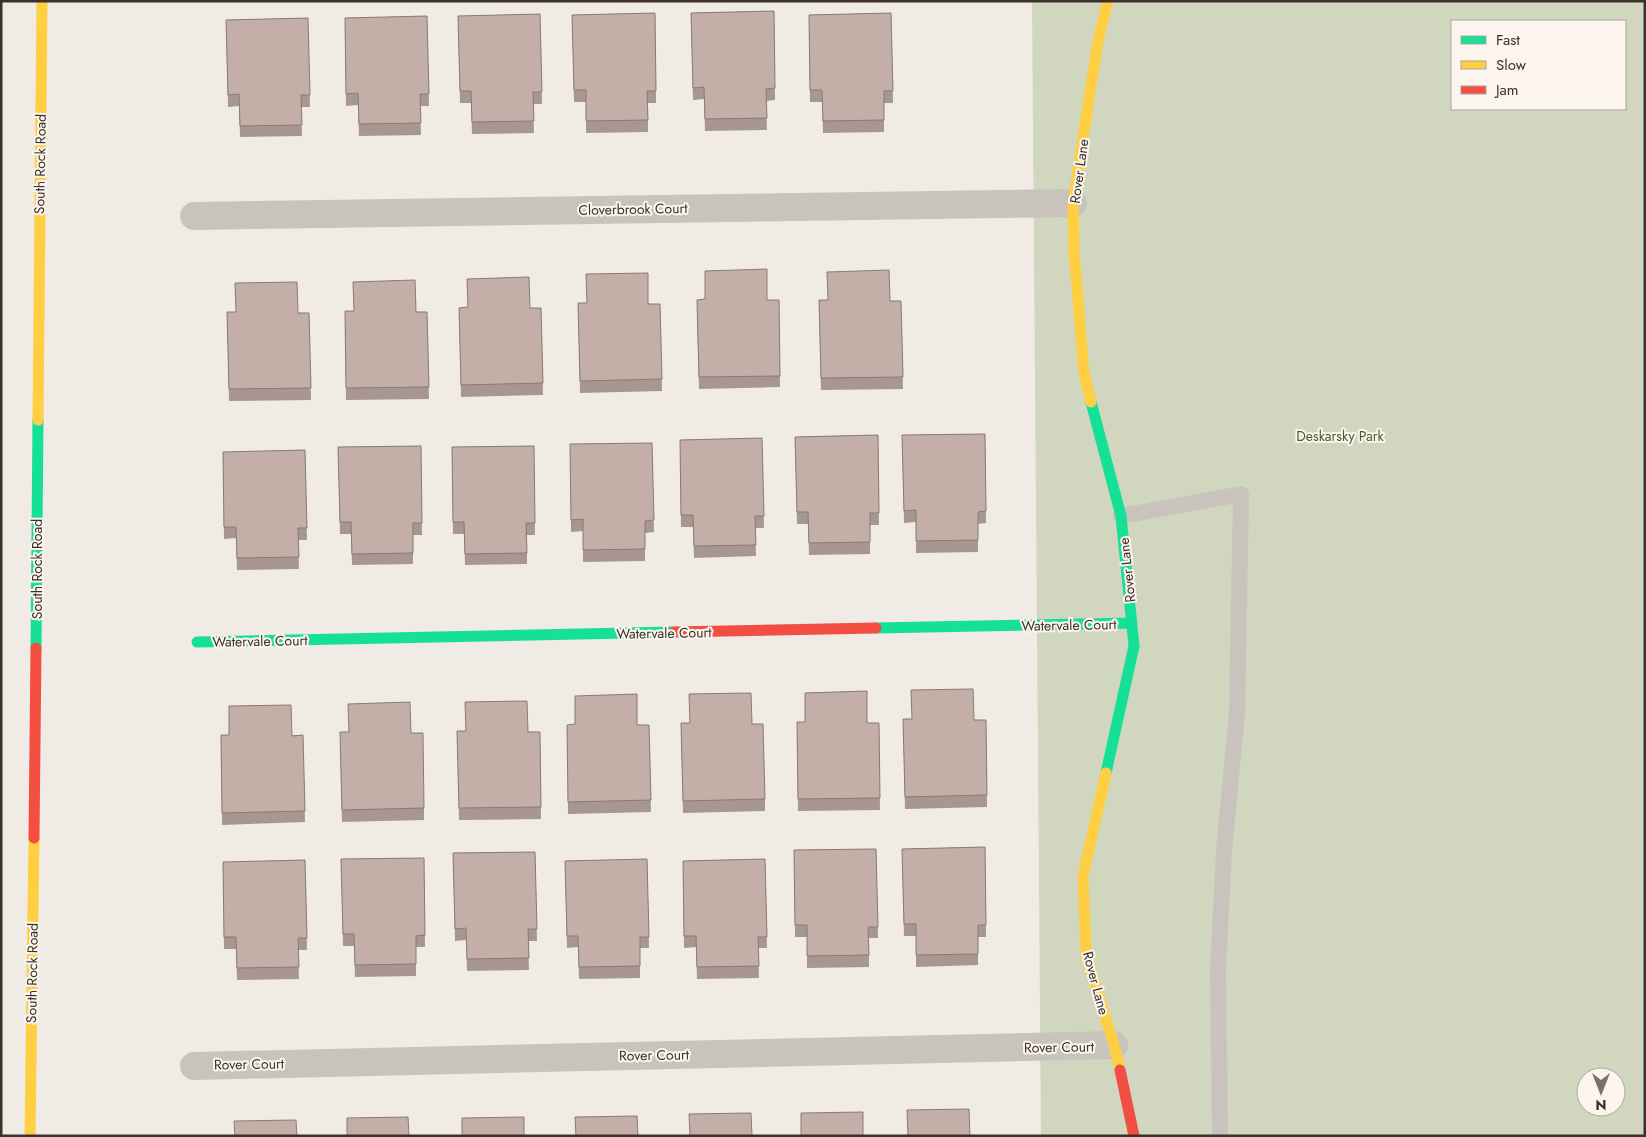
<svg xmlns="http://www.w3.org/2000/svg" width="1646" height="1137" font-family="Jost,sans-serif">
	<style>
		.green { fill: #d1d6bf; fill-rule: evenodd }
		.lines { fill: none; stroke-linecap: round; stroke-linejoin: round }
		.lane { stroke: #c9c3be; stroke-width: 16 }
		.street { stroke: #c9c3be; stroke-width: 28 }
		.fast { stroke: #16e098; stroke-width: 11 }
		.slow { stroke: #ffcf43; stroke-width: 11 }
		.jam { stroke: #f24e42; stroke-width: 11 }
		.wall { fill: #a89690 }
		.building { fill: #c3afa7; stroke: #887a75 }
		.labels { text-anchor: middle; stroke-width: 4; stroke-linejoin: round; paint-order: stroke }
		.street-label { font-size: 14px; fill: #3b302b; stroke: #fbf5ee }
		.park-label { font-size: 14px; fill: #4a5a2e; stroke: #fbf5ee }
	</style>
	<rect width="100%" height="100%" fill="#f0ebe5"/>
	<path class="green" d="M1032,1H1645V1136H1041ZM1452,21H1625V109H1452ZM1586,1077H1616V1107H1586Z"/>
	<g class="lines">
		<path class="lane" d="M1121,516L1241,494L1237,714L1224,850L1218,970L1220,1136"/>
		<path class="street" d="M194,216L1073,203
			M194,1066L1114,1045"/>
		<path class="fast" d="M1091,402L1121,516L1134,646L1106,773
			M876,628L1132,623
			M197,642L674,632
			M36,648L38,420"/>
		<path class="slow" d="M1091,402L1084,374L1074,251L1073,203L1098,41L1108,1
			M38,420L42,1
			M1106,773L1083,876L1086,955L1114,1045L1120,1070
			M30,1136L34,838"/>
		<path class="jam" d="M674,632L876,628
			M34,838L36,648
			M1120,1070L1134,1136"/>
	</g>
	<path class="wall" d="M774,11L775,100L766,101L767,130L705,131L704,99L693,100L691,13Z
		M655,13L656,103H648V132L586,133V102H574L572,15Z
		M891,13L893,103H884V132L823,133L822,102H810L809,15Z
		M540,14L542,104H533L534,133L472,134L471,103H460L458,16Z
		M427,16L429,106H420L421,135L359,136L358,105L346,106L345,18Z
		M308,18L310,107H301L302,136L240,137L239,106L228,107L226,20Z
		M767,300H779L780,387L699,389L697,312Z
		M819,300L901,301L903,389L821,390Z
		M578,303L660,304L662,391L580,393Z
		M459,308H541L543,395L461,397Z
		M345,311L427,312L429,399L346,400Z
		M227,312L309,313L311,400L229,401Z
		M985,434L986,523L978,524V552L916,553V522L904,523L902,435Z
		M878,435L879,525H870V554L809,555L808,524H797L795,437Z
		M762,438L764,528H755L756,556L694,558L693,527H681L680,440Z
		M652,443L654,532L645,533V561L583,562V531L571,532L570,444Z
		M421,446L422,535H413V564L352,565L351,534H340L338,447Z
		M534,446L535,535H527V564L465,565L464,534H453L452,447Z
		M305,450L307,540H298L299,569L237,570L236,538L224,539L223,452Z
		M903,719L986,720L987,807L905,809Z
		M797,722L879,723L880,810L798,811Z
		M681,723L752,724L765,799V811L683,813Z
		M567,725H649L651,812L568,814Z
		M457,731L540,732L541,819L459,820Z
		M411,733L424,808V820L342,822L340,744Z
		M221,735H303L305,822L222,825Z
		M985,847L986,937H978V965L916,967V936H904L902,849Z
		M876,849L878,938H869V967L807,968V937H795L794,850Z
		M535,852L537,941H528L529,970L467,971L466,940L455,941L453,853Z
		M424,858L425,947H416V976L355,977L354,946H343L341,859Z
		M647,859L649,948H640V978L579,979L578,947L567,948L565,861Z
		M765,859L767,948H758L759,978L697,979L696,947L684,948L683,861Z
		M305,860L307,950H298L299,979L237,980L236,949H224L223,862Z"/>
	<path class="building" d="M774,11L775,88L766,89L767,118L705,119L704,87L693,88L691,13Z
		M655,13L656,91H647L648,120L586,121V90H574L572,15Z
		M891,13L893,91H884V120L823,121L822,90H810L809,15Z
		M540,14L542,92H533L534,121L472,122L471,91H460L458,16Z
		M427,16L429,94H420L421,123L359,124L358,93L346,94L345,18Z
		M308,18L310,95H301L302,125L240,126L239,94L228,95L226,20Z
		M767,269V300H779L780,376L699,377L697,300L705,299V271Z
		M889,270L890,301H901L903,377L821,378L819,300H828L827,272Z
		M648,273V304H660L662,379L580,381L578,303H587L586,274Z
		M529,277L530,308H541L543,383L461,385L459,308L468,307L467,279Z
		M415,280L416,312H427L429,387L346,388L345,311H354L353,282Z
		M297,282L298,313H309L311,388L229,389L227,312H236L235,283Z
		M985,434L986,511L978,512V540L916,541V510L904,511L902,435Z
		M878,435L879,513H870V542L809,543L808,512H797L795,437Z
		M762,438L764,516H755L756,545L694,546L693,515H681L680,440Z
		M652,443L654,520L645,521V549L583,550V519L571,520L570,444Z
		M421,446L422,523H413V553L352,554L351,522H340L338,447Z
		M534,446L535,523H526L527,553L465,554L464,522H453L452,447Z
		M305,450L307,528H298L299,557L237,558L236,527H224L223,452Z
		M973,689L974,720H986L987,795L905,797L903,719H912L911,690Z
		M867,691V723H879L880,798L798,799L797,722H805V693Z
		M751,693L752,724H763L765,799L683,801L681,723H690L689,694Z
		M637,694V725H649L651,800L568,802L567,725L575,724V696Z
		M527,701L528,732H540L541,807L459,808L457,731H466L465,702Z
		M410,702L411,733H423L424,808L342,810L340,732H349L348,704Z
		M291,705L292,736L303,735L305,811L222,813L221,735H229V706Z
		M985,847L986,925H978V954L916,955V924H904L902,849Z
		M876,849L878,927H868L869,955L807,956V925H795L794,850Z
		M535,852L537,929H528L529,958L467,959L466,928L455,929L453,853Z
		M424,858L425,935L416,936V964L355,965L354,934H343L341,859Z
		M647,859L649,937H640V966L579,967L578,936H567L565,861Z
		M765,859L767,937H758L759,966L697,967L696,936H684L683,861Z
		M305,860L307,938H298L299,967L237,968L236,937H224L223,862Z
		M969,1109L970,1136H908L907,1110Z
		M863,1112V1136H801V1113Z
		M751,1113L752,1136H690L689,1114Z
		M637,1116L638,1136H576L575,1117Z
		M408,1117L409,1136H347V1118Z
		M524,1117V1136H462V1118Z
		M296,1120L297,1136H235L234,1121Z"/>
	<g class="labels">
		<g class="street-label">
			<text transform="translate(40 164) rotate(-89)" y="5">South Rock Road</text>
			<text transform="translate(1079 171) rotate(-82)" y="5">Rover Lane</text>
			<text transform="translate(633 209) rotate(-1)" y="5">Cloverbrook Court</text>
			<text transform="translate(37 569) rotate(-90)" y="5">South Rock Road</text>
			<text transform="translate(1127 570) rotate(-96)" y="5">Rover Lane</text>
			<text transform="translate(1069 625) rotate(-1)" y="5">Watervale Court</text>
			<text transform="translate(664 633) rotate(-1)" y="5">Watervale Court</text>
			<text transform="translate(260 641) rotate(-1)" y="5">Watervale Court</text>
			<text transform="translate(32 973) rotate(-89)" y="5">South Rock Road</text>
			<text transform="translate(1096 983) rotate(75)" y="5">Rover Lane</text>
			<text transform="translate(1059 1047) rotate(-1)" y="5">Rover Court</text>
			<text transform="translate(654 1055) rotate(-1)" y="5">Rover Court</text>
			<text transform="translate(249 1064) rotate(-1)" y="5">Rover Court</text>
		</g>
		<g class="park-label">
			<text x="1340" y="441">Deskarsky Park</text>
		</g>
	</g>
	<rect width="1646" height="1137" fill="none" stroke="#3b302b" stroke-width="5"/>
	<rect x="1451" y="20" width="175" height="90" fill="#fbf5ee" stroke="#aea6a0"/>
	<rect x="1461" y="36" width="25" height="8" fill="#16e098" stroke="#aea6a0"/>
	<text x="1496" y="45" font-size="15" fill="#3b302b">Fast</text>
	<rect x="1461" y="61" width="25" height="8" fill="#ffcf43" stroke="#aea6a0"/>
	<text x="1496" y="70" font-size="15" fill="#3b302b">Slow</text>
	<rect x="1461" y="86" width="25" height="8" fill="#f24e42" stroke="#aea6a0"/>
	<text x="1496" y="95" font-size="15" fill="#3b302b">Jam</text>
	<g transform="translate(1601 1092) rotate(180)"><circle r="24" fill="#fbf5ee" stroke="#aea6a0"/>
	<path d="M0-4L9 19L0 12L-9 19Z" fill="#7a716c"/>
	<text y="-8" font-size="14" font-weight="bold" text-anchor="middle" fill="#3b302b">N</text>
	</g>
</svg>
